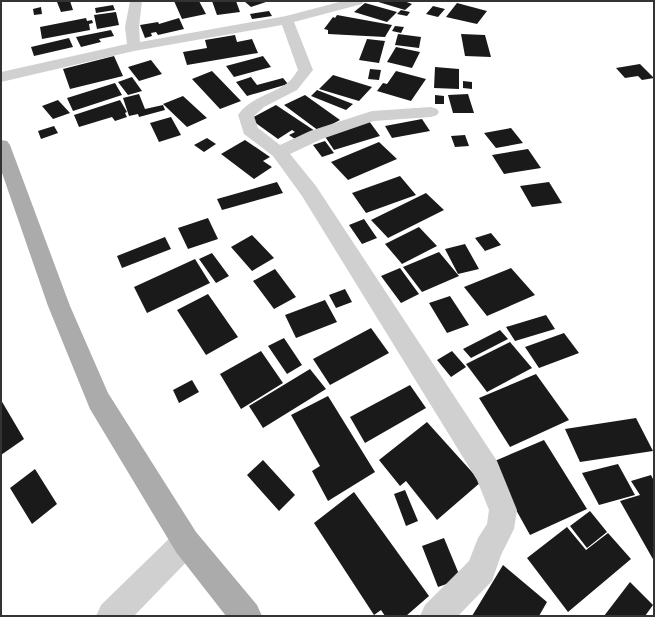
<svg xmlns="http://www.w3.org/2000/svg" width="655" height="617" font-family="'Asap Condensed',sans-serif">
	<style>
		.building { fill: #1a1a1a }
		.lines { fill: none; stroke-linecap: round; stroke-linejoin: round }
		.minor { fill: #d0d0d0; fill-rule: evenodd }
		.major { fill: #ababab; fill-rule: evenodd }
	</style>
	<rect width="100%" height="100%" fill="#fff"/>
	<path class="building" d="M64,1H70L73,10L61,12L57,2Z
		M174,1H199L206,14L182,19Z
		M212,1H236L240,12L217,15Z
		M244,1H265L266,2L251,7Z
		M375,1H404L412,4L405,10Z
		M365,3L397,12L387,22L354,12Z
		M457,3L487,11L477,24L446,17Z
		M113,5L115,10L96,13L95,8Z
		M433,6L445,9L438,17L426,14Z
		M41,7L42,14L34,15L33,9Z
		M401,10L410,12L407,16L397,14Z
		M269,11L272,16L252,19L250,14Z
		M116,12L119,25L97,29L94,15Z
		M337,15L392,25L385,37L328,34V30L324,29L333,17L335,18Z
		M86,18L87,21L92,20L93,23L89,24L90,30L42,39L40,27Z
		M179,18L184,29L158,35L156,32L151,33L152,36L145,38L140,25L158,22L159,24Z
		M395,26L404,27L401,33L392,31Z
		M111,30L114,36L99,39L101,42L81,47L76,37Z
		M398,34L421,37L419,48L395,45Z
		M461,34L485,35L491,57L465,56Z
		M235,35L237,42L252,39L258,53L187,65L183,52L207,48L205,40Z
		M69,38L73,47L34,56L31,47Z
		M367,39L385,41L379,63L359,60Z
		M396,47L420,52L412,68L387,62Z
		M114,56L123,76L70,89L63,69Z
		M263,56L271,67L234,77L226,66Z
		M151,60L162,74L139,81L128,67Z
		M640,64L654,78L642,80L638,76L625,78L616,68Z
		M435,67L459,69V89L434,88Z
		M370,69L381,70L379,80L368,79Z
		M212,71L241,101L220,109L192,79Z
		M396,71L426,79L411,101L377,91L383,83L387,84Z
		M333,75L372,87L359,101L319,89Z
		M132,77L142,91L128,95L118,82Z
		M251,77L257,85L283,78L288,84L247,96L236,82Z
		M463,81L472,82V89L463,88Z
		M115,83L122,95L73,111L67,98Z
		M317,90L353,104L346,110L311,96Z
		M139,94L145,109L163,105L165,110L139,117L138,114L129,116L123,98Z
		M468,94L474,113H453L448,95Z
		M305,95L340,120L319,131L284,105Z
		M435,95L444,96V104H435Z
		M183,96L207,118L187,127L163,104Z
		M58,100L70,113L53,119L42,106Z
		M120,100L127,112L125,113L127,117L115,121L112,117L79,127L74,115Z
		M276,105L315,131L298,141L289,135L295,132L292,130L278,139L250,119Z
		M171,117L181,135L159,142L150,123Z
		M422,119L430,131L392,138L385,126Z
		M369,121L380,136L334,150L324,135Z
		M54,126L58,133L41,139L38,131Z
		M511,128L523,143L496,148L484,133Z
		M465,135L469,146L455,147L451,136Z
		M207,138L216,144L204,152L194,145Z
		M245,140L270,157L263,161L272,167L254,179L221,154Z
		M325,141L334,153L322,157L313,145Z
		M379,142L397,159L348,180L331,162Z
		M528,149L541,168L504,174L492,155Z
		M400,176L416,195L366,213L352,193Z
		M277,182L283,193L222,210L217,199Z
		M549,182L562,203L532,207L520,186Z
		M426,193L444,210L388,238L371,220Z
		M208,218L218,239L188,249L178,228Z
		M364,219L377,238L362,244L349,225Z
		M419,227L437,246L402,264L385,244Z
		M491,233L501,245L485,251L475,238Z
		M252,235L274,258L252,271L231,247Z
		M165,237L171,249L122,268L117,256Z
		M465,244L479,269L458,274L445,249Z
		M439,252L459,276L422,292L403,267Z
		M212,253L229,276L216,283L199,259Z
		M195,259L210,283L147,313L134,287Z
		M400,268L419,294L401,303L381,276Z
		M511,268L535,295L487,316L464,287Z
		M275,269L296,297L274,309L253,281Z
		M345,289L352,302L336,308L329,295Z
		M208,294L238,337L206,355L177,310Z
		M450,296L469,325L447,333L429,303Z
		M325,300L337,322L296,338L285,315Z
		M546,315L555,329L515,341L506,327Z
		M371,328L389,353L330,385L313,359Z
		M500,330L508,339L471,358L463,349Z
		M564,333L579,353L539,368L525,347Z
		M284,338L302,365L287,374L268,346Z
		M510,342L532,368L487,392L466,364Z
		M261,351L283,383L241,409L220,374Z
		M452,351L466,367L451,377L437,360Z
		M310,369L326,389L263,428L249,406Z
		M536,374L569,420L510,447L479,398Z
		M192,380L199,392L179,403L173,390Z
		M410,385L426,408L365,443L350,417Z
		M328,396L375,472L328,501L312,471L320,466L291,415Z
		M1,400L24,439L1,455Z
		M636,418L653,451L580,462L565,429Z
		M427,422L481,482L437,520L406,481L400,486L379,460Z
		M544,440L587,509L530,535L490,463Z
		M263,460L295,495L279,511L247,475Z
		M618,464L635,495L599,505L582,473Z
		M35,469L57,504L32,524L10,488Z
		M651,475L654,481V561L620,501L640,495L631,481Z
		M405,490L418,521L406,526L394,494Z
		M354,492L429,596L406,616H385L381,610L374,615L314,523Z
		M590,511L607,532L587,548L570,526Z
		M567,527L586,550L608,533L631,559L568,612L527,558Z
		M444,538L461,579L438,587L422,546Z
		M503,565L547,602L539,616H472Z
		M630,582L653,605L645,616H604Z"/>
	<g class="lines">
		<path class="minor" d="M130,1H142L139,27L140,42L286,16L343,1H364L362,4L294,22L313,70L297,90L264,107L254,116L258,128L280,145L310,131L372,111L431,107L437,109L439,112L437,115L431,117L374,121L322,139L290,154L316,186L497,461L517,510L514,529L501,555L492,581L458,616H420L425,605L469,561L478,538L487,524L489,510L477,480L302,196L273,156L244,134L238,115C250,98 270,95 286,84C291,81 295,74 298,70L282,25L134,51L1,82V72L127,44L125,27Z
			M186,527L196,532L201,542L196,552L134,616H96L101,605L176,532Z"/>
		<path class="major" d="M1,140L7,141L10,145L70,306L108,393L196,532L257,605L262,616H226L176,552L90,409L48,306L1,170Z"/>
	</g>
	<rect width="655" height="617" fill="none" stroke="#333333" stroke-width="4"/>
</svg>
